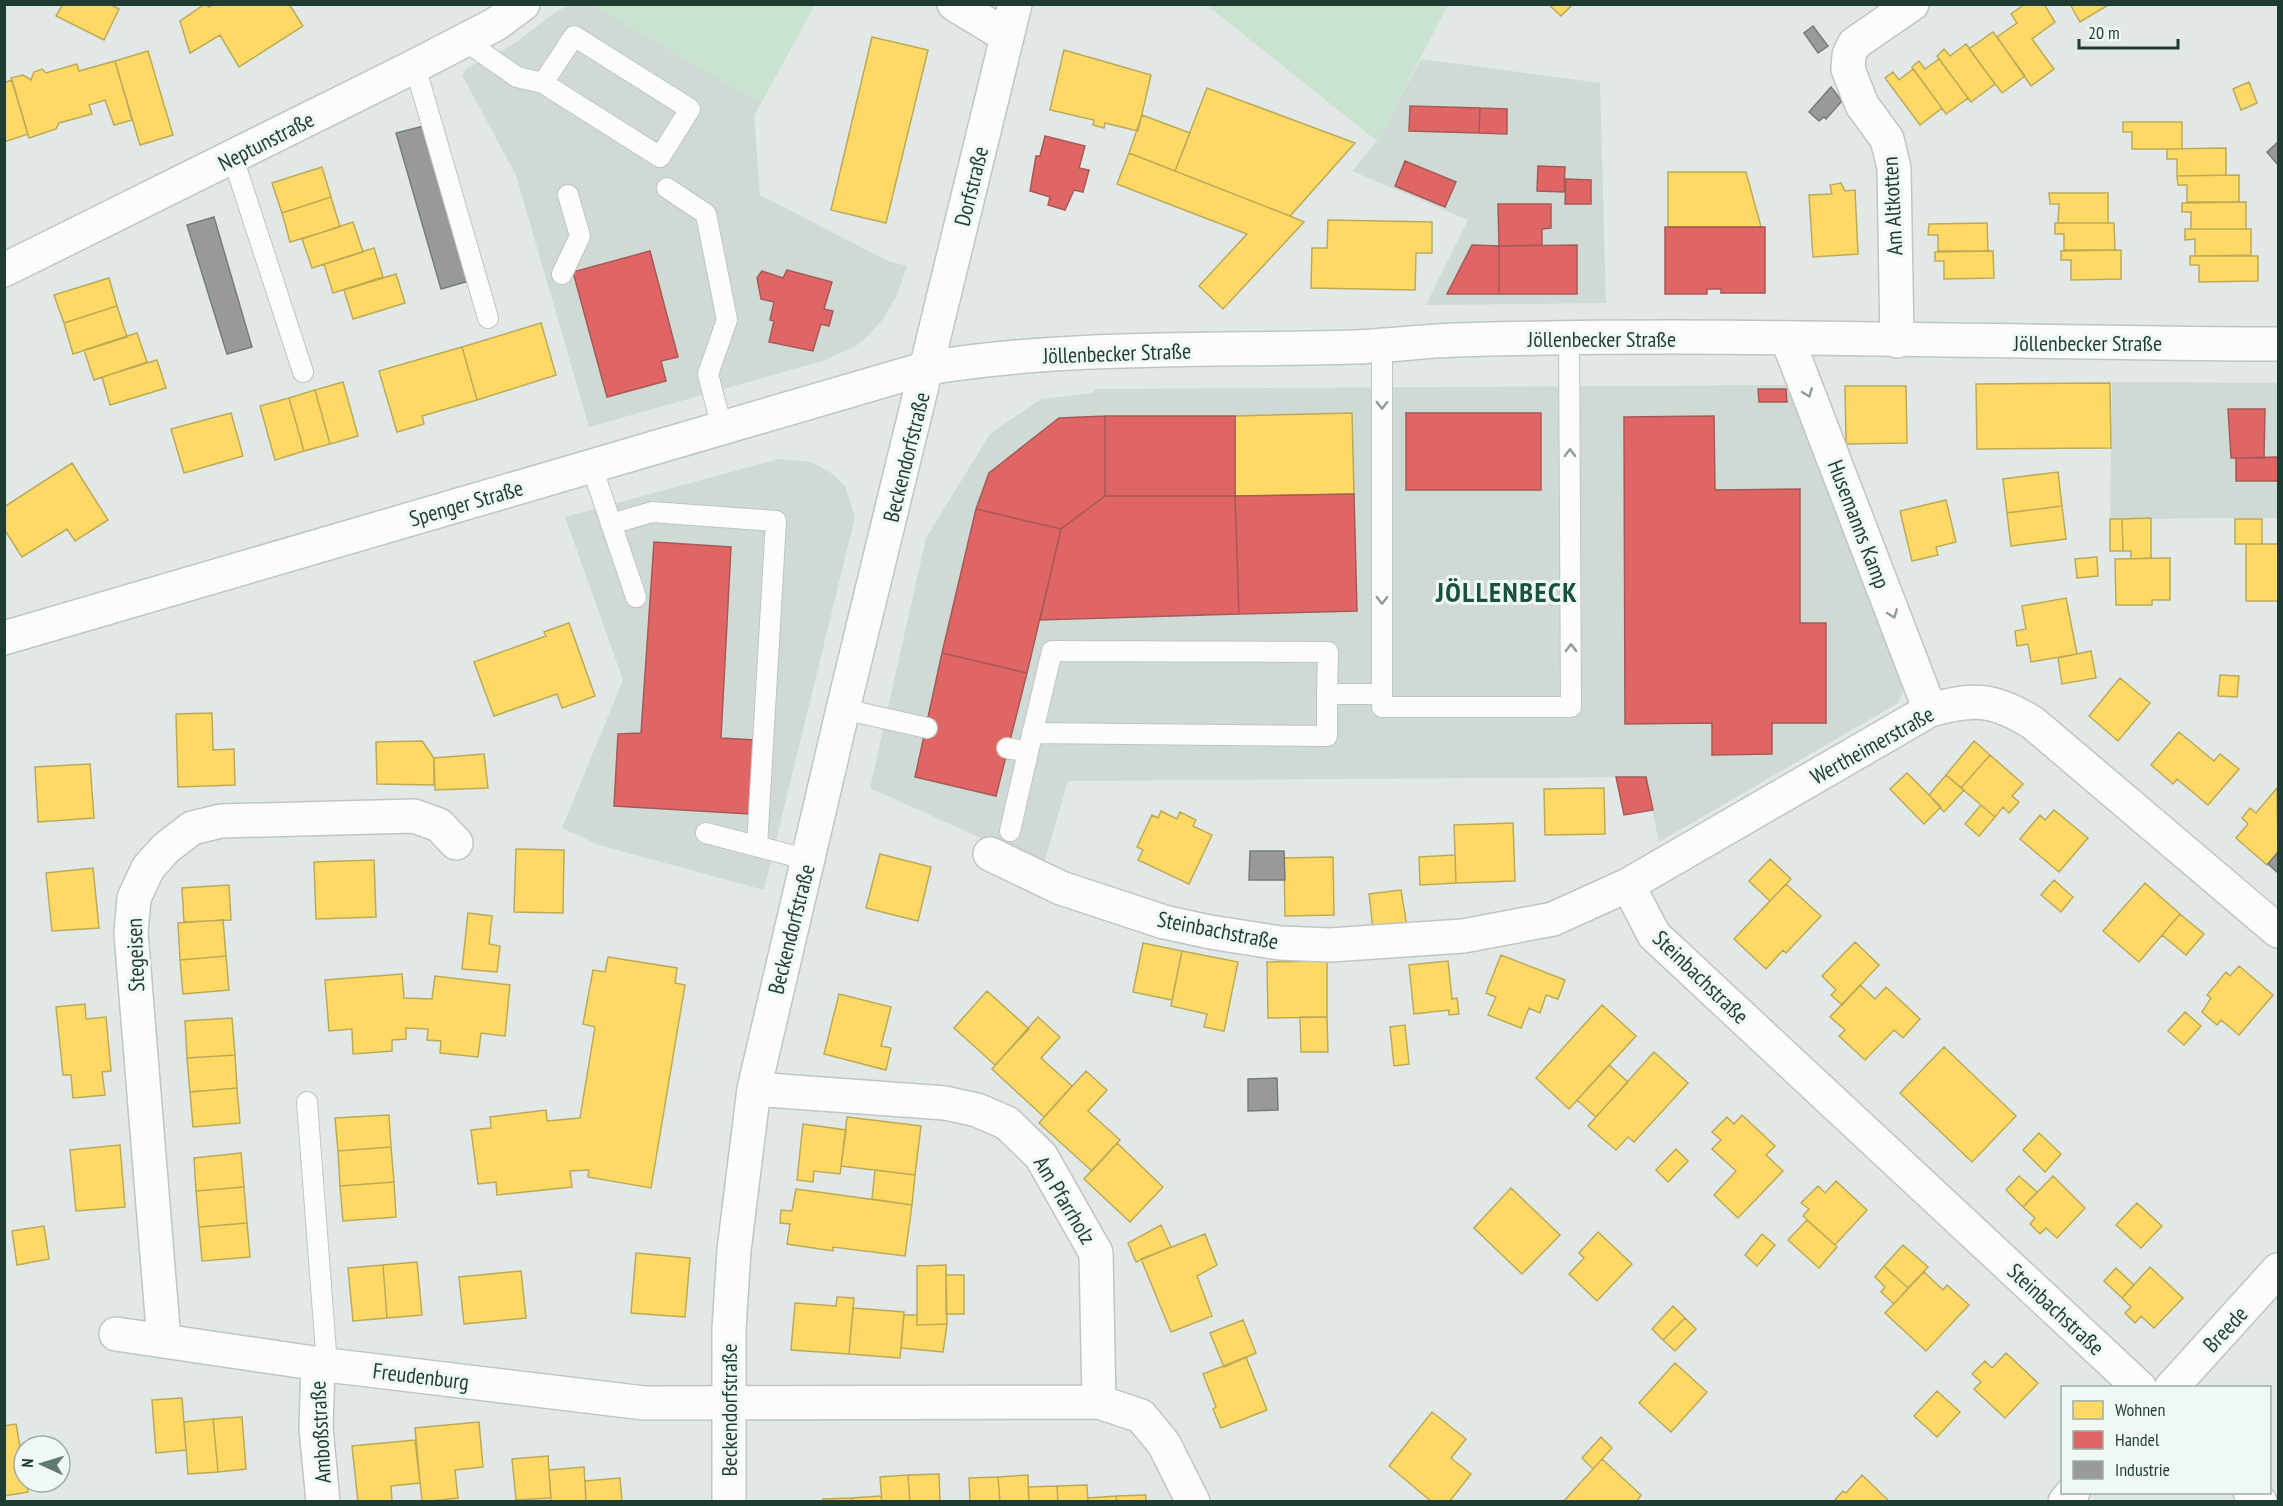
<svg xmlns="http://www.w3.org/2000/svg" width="2283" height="1506" font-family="'PT Sans Narrow',sans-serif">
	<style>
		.built { fill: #cfdad5 }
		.green { fill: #cae2d0 }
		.homes { fill: #ffd966; stroke: #bcaa57; stroke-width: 1.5 }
		.shops { fill: #e06666; stroke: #a65957; stroke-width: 1.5 }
		.industry { fill: #999; stroke: #747d7a; stroke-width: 1.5 }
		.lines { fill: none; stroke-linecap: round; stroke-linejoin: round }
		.service-casing { stroke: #bfc5c2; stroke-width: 22 }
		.minor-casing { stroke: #bfc5c2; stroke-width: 36 }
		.secondary-casing { stroke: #bec6c2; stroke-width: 36 }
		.service { stroke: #fbfcfb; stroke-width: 20 }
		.minor { stroke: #fbfcfb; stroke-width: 33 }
		.secondary { stroke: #fbfcfb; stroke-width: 33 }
		.oneway { stroke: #8d9c97 }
		.labels { text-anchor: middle; stroke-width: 6; stroke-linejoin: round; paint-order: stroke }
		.street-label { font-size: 22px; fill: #1f3c33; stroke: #eff8f3 }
		.district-label { font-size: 28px; font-weight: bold; letter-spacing: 1.5px; fill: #1a5040; stroke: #eff8f3 }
	</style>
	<rect width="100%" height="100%" fill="#e2e8e5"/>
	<path class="built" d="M573,5H593L761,103L754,116L760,195L888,261L907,266L897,295L883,319L867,337L857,345L826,360L589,427L516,175L462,75L467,68L514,44L558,10Z
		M1421,59L1600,83L1606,303L1426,305L1468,220L1352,171L1377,141Z
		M2112,382L2278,383V518L2110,519Z
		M1786,385L1904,690L1898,703L1659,842L1645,777L1068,781L1043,866L870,788L926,538L990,434L1041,399L1093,393L1094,389Z
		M779,459L812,462L831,473L845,486L855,517L764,890L599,845L562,828L623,680L565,517Z"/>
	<path class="green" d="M593,5H815L761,103Z
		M1207,5H1448L1377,141Z"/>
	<path class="homes" d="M63,4H110L119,9L104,40L56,16Z
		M205,4L209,7L214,4H289L303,26L239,67L220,35L190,53L180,21Z
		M1548,4H1573L1561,16Z
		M2025,4H2044L2055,22L2032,39L2054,69L2031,86L1997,37L2017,23L2011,14Z
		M2070,4H2110L2080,22Z
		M1993,32L2025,76L2002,93L1969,49Z
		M872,37L928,50L886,223L831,210Z
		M1966,44L1995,84L1971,102L1937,56L1944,49L1950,56Z
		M1064,50L1151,75L1138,131L1105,123L1104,128L1093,125L1094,120L1050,110Z
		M148,51L173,135L140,145L115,61Z
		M1939,59L1968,98L1946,114L1912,67L1919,61L1925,69Z
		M115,61L132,120L114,125L105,100L89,105L92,114L59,123L56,129L29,138L11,78L23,75L31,80L34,72L42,69L46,73L77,64L79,71Z
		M1913,69L1942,108L1920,125L1885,78L1893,72L1899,80Z
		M12,80L28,134L4,142V83Z
		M2249,82L2257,103L2241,110L2233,89Z
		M1207,88L1355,143L1290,216L1175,171Z
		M1142,115L1190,133L1175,171L1129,153Z
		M2123,122H2182V149H2132V132H2123Z
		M2226,148V175L2177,176V159H2167V149Z
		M1129,153L1290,216L1304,222L1223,309L1199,286L1247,234L1117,184Z
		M322,167L331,197L282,213L272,183Z
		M1668,172H1746L1761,227H1668Z
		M2239,175V202H2187V185H2178L2177,176Z
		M1841,183L1845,191L1855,190L1858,254L1813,257L1809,195L1832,194L1830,185Z
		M2049,193H2108V223H2058L2059,204H2050Z
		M331,197L340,227L290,242L282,213Z
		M2246,202V229H2191V212H2182V203Z
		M1328,220L1432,222V253H1416L1415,290L1311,288L1312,248H1327Z
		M353,222L363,252L312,268L302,239Z
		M1987,223L1988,251H1938V235H1928L1929,224Z
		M2055,223H2114L2115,250H2064V234H2055Z
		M2185,229H2251V255L2195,256V239L2185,240Z
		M374,248L383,277L333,293L324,264Z
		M2121,250V279L2071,280V260H2061V251Z
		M1993,251L1994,278L1944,279V261H1935V252Z
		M2190,256H2258V281L2199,282V265H2190Z
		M396,274L405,303L353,319L344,290Z
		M109,278L117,306L64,323L54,295Z
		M117,306L127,337L73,354L64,323Z
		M541,323L556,375L477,400L462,347Z
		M137,333L147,362L94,380L84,350Z
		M462,347L477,400L422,416L424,424L397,432L379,371Z
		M157,360L166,388L110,405L102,377Z
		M343,382L358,436L330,444L315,390Z
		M2110,383L2111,448L1977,449L1976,384Z
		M1845,386H1906L1907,443L1846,444Z
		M315,390L330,444L304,451L289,398Z
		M289,398L304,451L275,460L260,406Z
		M231,413L243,456L184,473L171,429Z
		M1352,413L1354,494L1235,496V416Z
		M72,463L108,520L75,541L67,529L22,557L4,529V507Z
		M2058,472L2062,506L2007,513L2003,479Z
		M1946,500L1956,542L1936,547L1938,555L1912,561L1900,511Z
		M2062,506L2066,539L2011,546L2007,513Z
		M2151,518V558L2131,559V551H2123L2122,519Z
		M2110,519H2122L2123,551H2110Z
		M2235,519H2262V544H2235Z
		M2246,544H2278V601H2246Z
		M2097,557L2098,576L2077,578L2075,559Z
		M2170,558V600H2152V605H2116L2115,559Z
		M2066,598L2077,654L2031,662L2028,644L2017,646L2015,631L2026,629L2022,606Z
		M569,623L595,696L562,708L557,694L494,716L474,662L546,636L544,632Z
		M2091,651L2096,678L2062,684L2058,658Z
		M2220,675L2239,676L2237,697L2218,696Z
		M2120,678L2150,703L2118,741L2089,716Z
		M212,713L213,750L234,749L235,785L178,787L176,714Z
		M2179,732L2214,761L2220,754L2239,769L2208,805L2177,779L2173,784L2151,765Z
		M422,741L434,758V785L377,784L376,742Z
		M1974,741L1990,755L1961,788L1946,775Z
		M484,754L488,788L435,790L434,758Z
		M1990,755L2023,784L2012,796L2019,802L2009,813L2003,807L1995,817L1961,788Z
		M90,764L94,818L38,822L35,767Z
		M1907,773L1941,807L1924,824L1890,789Z
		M1946,775L1964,790L1944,812L1929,795Z
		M1604,788L1605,834L1545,835L1544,789Z
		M2277,788L2278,852L2267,865L2236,838L2248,824L2242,818L2250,808L2256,813Z
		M1981,805L1995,817L1979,836L1965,824Z
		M2054,810L2088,838L2059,872L2020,839L2040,815L2045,820Z
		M1161,811L1177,819L1180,812L1196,820L1193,826L1212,835L1189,884L1138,860L1143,850L1137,847L1152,815L1158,818Z
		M1513,823L1515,881L1456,883L1454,825Z
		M516,849L564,850L563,913L514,912Z
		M880,854L931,867L918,921L866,908Z
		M1455,855L1456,883L1420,885L1419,857Z
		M1333,857L1334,915L1285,916L1284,858Z
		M1770,859L1791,879L1770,901L1749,881Z
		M374,860L376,917L316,919L314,862Z
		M93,868L99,928L52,931L46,873Z
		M2054,880L2073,897L2061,912L2041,895Z
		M2145,883L2180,914L2139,962L2103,931Z
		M1786,884L1821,916L1786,953L1783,950L1766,969L1734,939Z
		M229,885L231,920L184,922L182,888Z
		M1401,890L1407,927L1373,929L1369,894Z
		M468,913L492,916L489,944L500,946L497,972L462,969Z
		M2180,914L2204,934L2186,955L2162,935Z
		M223,920L226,956L180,960L178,923Z
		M1855,942L1879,965L1842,1005L1831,995L1836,990L1822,976Z
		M1143,943L1182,951L1172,1000L1133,992Z
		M1182,951L1238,962L1224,1031L1204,1027L1207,1014L1171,1006Z
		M1501,955L1565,980L1558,999L1546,995L1540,1013L1529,1008L1521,1028L1488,1015L1496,997L1486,993Z
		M226,956L229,990L183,994L180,960Z
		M608,957L677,968L675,983L685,985L651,1188L588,1177L589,1170L570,1171L572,1187L497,1195L496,1182L478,1184L471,1130L491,1128L490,1117L546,1110L547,1121L580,1118L595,1027L583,1024L593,970L605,972Z
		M1327,961V1017L1268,1018L1267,962Z
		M1448,961L1452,999L1457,998L1459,1014L1449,1015V1010L1414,1014L1409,965Z
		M2239,966L2273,995L2239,1035L2221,1020L2217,1025L2202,1012L2211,998L2207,995L2226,972L2230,976Z
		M402,974L404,998L432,999L435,976L510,985L505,1036L481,1033L478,1057L440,1053L441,1041L427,1040L428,1029L406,1028V1039L392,1040V1051L353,1054L352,1029L329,1031L325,980Z
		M1860,985L1875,999L1886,987L1920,1019L1903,1038L1894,1030L1865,1060L1839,1036L1845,1030L1830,1017Z
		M987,991L1029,1029L995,1065L954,1028Z
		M839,994L891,1007L881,1046L891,1048L886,1070L824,1054Z
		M85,1004L86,1019L106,1017L111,1071L102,1072L105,1095L73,1098L71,1075H63L56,1007Z
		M1602,1005L1636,1036L1569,1109L1536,1078Z
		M2185,1012L2201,1026L2184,1045L2168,1031Z
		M1038,1017L1060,1037L1041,1058L1072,1086L1044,1117L992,1069Z
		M1300,1017H1327L1328,1052H1301Z
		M232,1018L235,1055L187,1058L185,1021Z
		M1405,1025L1409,1064L1394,1066L1390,1027Z
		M1944,1047L2016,1116L1972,1162L1900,1093Z
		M1654,1052L1688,1083L1634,1142L1628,1137L1616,1150L1588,1126Z
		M235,1055L237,1088L190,1092L187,1058Z
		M1609,1065L1628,1082L1596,1117L1577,1100Z
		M1086,1071L1107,1090L1088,1111L1120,1140L1092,1171L1039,1123Z
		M237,1088L240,1123L193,1127L190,1092Z
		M389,1115L391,1147L338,1151L335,1118Z
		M1742,1115L1775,1146L1766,1155L1783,1171L1738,1218L1714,1195L1736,1171L1712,1149L1721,1140L1712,1132L1727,1117L1734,1124Z
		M847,1117L921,1126L915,1175L841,1166Z
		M803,1124L846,1130L840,1174L814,1171L813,1182L797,1180Z
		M2039,1133L2061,1154L2045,1172L2023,1150Z
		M1117,1143L1163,1187L1130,1222L1084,1179Z
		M120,1145L125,1207L76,1211L70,1150Z
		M391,1147L394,1182L340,1186L338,1151Z
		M1676,1149L1688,1161L1668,1182L1656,1170Z
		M241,1153L244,1187L196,1191L194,1158Z
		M875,1170L915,1175L912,1205L872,1199Z
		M2019,1176L2037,1192L2023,1207L2006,1190Z
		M2053,1176L2085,1208L2057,1238L2046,1228L2040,1234L2030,1224L2035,1218L2023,1207Z
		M1836,1181L1867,1210L1835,1245L1803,1216L1809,1209L1801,1203L1818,1186L1825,1193Z
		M394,1182L396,1217L343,1221L340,1186Z
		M244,1187L247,1223L199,1227L196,1191Z
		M1511,1188L1560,1235L1522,1274L1474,1228Z
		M796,1189L912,1205L905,1256L833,1247V1251L787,1244L790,1224L780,1223L781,1210L792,1211Z
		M2137,1203L2162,1226L2141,1248L2116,1225Z
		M1807,1220L1837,1247L1819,1268L1788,1240Z
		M247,1223L250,1257L202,1261L199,1227Z
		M1161,1225L1171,1247L1136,1262L1128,1243Z
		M44,1226L49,1259L17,1265L12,1231Z
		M1598,1232L1632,1264L1597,1301L1569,1274L1584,1258L1579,1253Z
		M1205,1234L1217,1265L1197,1276L1212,1316L1171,1332L1141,1259Z
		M1762,1234L1775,1245L1757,1266L1745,1255Z
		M1903,1245L1928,1267L1908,1288L1884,1266Z
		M636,1253L690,1258L685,1317L631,1313Z
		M417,1262L422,1315L387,1318L383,1265Z
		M383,1265L387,1318L353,1321L348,1268Z
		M946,1265L947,1324L917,1325V1266Z
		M1884,1266L1908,1288L1894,1304L1881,1292L1885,1287L1875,1277Z
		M2150,1267L2183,1298L2154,1328L2141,1316L2135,1323L2125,1313L2131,1307L2122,1298Z
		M2116,1268L2134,1285L2122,1298L2104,1281Z
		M521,1271L526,1318L464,1324L459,1277Z
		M1924,1272L1943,1290L1947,1285L1969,1305L1926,1351L1885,1313Z
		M946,1275H964V1314H946Z
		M837,1297L854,1298L849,1354L791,1350L795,1303L836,1306Z
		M1673,1306L1685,1318L1663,1340L1652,1329Z
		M853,1308L904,1312L900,1358L849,1354Z
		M904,1315H917V1325L947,1324L943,1352L901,1348Z
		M1685,1318L1696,1329L1675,1351L1663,1340Z
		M1243,1320L1256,1353L1224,1367L1210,1333Z
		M2006,1353L2038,1383L2005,1418L1974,1389L1981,1382L1972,1374L1985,1361L1992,1368Z
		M1246,1357L1267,1410L1221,1428L1213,1409L1216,1407L1203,1374Z
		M1675,1363L1707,1392L1671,1432L1639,1403Z
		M1937,1391L1960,1412L1937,1437L1914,1416Z
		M182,1398L186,1450L156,1453L152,1400Z
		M1432,1412L1466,1439L1451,1458L1471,1474L1449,1502H1432L1389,1466Z
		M242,1417L246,1469L218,1472L213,1419Z
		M213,1419L218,1472L188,1474L184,1422Z
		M479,1422L483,1467L455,1470L458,1498L422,1502L415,1428Z
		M16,1424L28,1492L4,1496V1426Z
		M1601,1437L1612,1448L1593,1469L1582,1458Z
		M415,1440L420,1483L391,1486L392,1502H358L352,1446Z
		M548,1456L551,1498L516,1500L512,1459Z
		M1602,1459L1641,1495L1636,1502H1563Z
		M584,1467L586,1502H551L549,1470Z
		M939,1474L940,1502H910L908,1475Z
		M908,1475L910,1502H882L880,1477Z
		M1028,1475L1029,1502H1000L998,1477Z
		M1862,1475L1890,1502H1833L1843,1491L1846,1493Z
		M998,1477L1000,1502H970L969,1478Z
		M620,1478L622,1502H586L585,1481Z
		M1087,1485L1088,1502H1058L1057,1486Z
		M1057,1486L1058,1502H1029L1028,1487Z
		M1146,1495V1502H1117L1116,1496Z
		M881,1496L882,1502H852V1498Z
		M1116,1496L1117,1502H1088V1498Z
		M852,1498V1502H823V1499Z"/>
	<path class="shops" d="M1410,106L1480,108L1479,133L1409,131Z
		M1480,108L1507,109V134L1479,133Z
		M1045,136L1085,146L1079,168L1089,170L1083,192L1074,190L1065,210L1048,205L1050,197L1030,191L1036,156H1040Z
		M1405,161L1456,182L1445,207L1395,186Z
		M1538,166L1565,167L1564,192L1537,191Z
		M1566,179L1591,180V204H1565Z
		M1498,204H1551V228L1542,229V245L1499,246Z
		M1665,227H1765V293H1721V289H1707V294H1665Z
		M1472,245L1499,246V294H1447Z
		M1577,245V294H1499V246Z
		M650,251L678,357L661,361L666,381L607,397L573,272Z
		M787,270L832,282L824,309L833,311L829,326L821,324L813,351L769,342L774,321L770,320L774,302L761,299L757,278L762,271L783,278Z
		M1758,389H1786L1787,402H1759Z
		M2228,409H2265L2264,458H2231Z
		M1406,413H1541V490H1406Z
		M1105,416V496L1061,529L976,509L989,473L1059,418Z
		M1105,416H1235V496H1105Z
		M1714,416L1715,490L1800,489V623H1826V723H1772V754L1712,755V723L1625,724L1624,417Z
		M2278,457V481H2236V458Z
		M1354,494L1357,611L1239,614L1235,496Z
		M1105,496H1235L1239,614L1040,620L1061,529Z
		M976,509L1061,529L1027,673L942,653Z
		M654,542L731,547L721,738L755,740L750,814L614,806L618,734L641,733Z
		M942,653L1027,673L996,796L915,777Z
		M1616,777H1646L1653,810L1624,815Z"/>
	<path class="industry" d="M1813,26L1828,46L1818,53L1804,33Z
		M1831,87L1842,101L1826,119L1824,117L1819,121L1809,112Z
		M424,126L469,281L441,289L396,133Z
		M2278,142V165L2267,152Z
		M214,217L252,347L227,354L187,225Z
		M1250,851H1284L1285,880H1249Z
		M2278,852V873L2268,864Z
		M1277,1078L1278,1110L1248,1111V1079Z"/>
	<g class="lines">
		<g class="service-casing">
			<path id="service" d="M464,40L517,77L543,83L660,157L690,109L574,36L543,83
				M415,66L488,318
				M233,158L303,372
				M667,188L706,214L727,320L708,374L722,428
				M562,274L580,236L568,195
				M1382,346V707H1571L1569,339
				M592,467L636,597
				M611,524L652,512L776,521L757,846
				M843,709L927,728
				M1032,733L1327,736V694
				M1007,748L1028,752L1052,651L1328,652L1327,694H1382
				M1010,831L1028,752
				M706,833L809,860
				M307,1102L327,1365"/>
		</g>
		<g class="minor-casing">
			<path id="minor" d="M954,4L1007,36
				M4,270L415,66L496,24L523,4
				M1787,338L1930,710
				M1897,341L1894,168L1887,139L1862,105L1848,69L1849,55L1854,44L1912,4
				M990,854L1061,888L1164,922L1210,932L1280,943L1330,945L1463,936L1553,919L1628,885L1930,710C1974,698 1993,698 2033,723L2278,931
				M1628,885L1654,935L2140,1388
				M754,1089L945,1103L977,1110L1007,1123L1041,1156L1096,1253L1099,1402
				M116,1334L327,1365L644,1403L1099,1402L1141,1416L1164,1444L1193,1502
				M164,1341L131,933L134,898L148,868L166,848L192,828L221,821L414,816L439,825L456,843
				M318,1363L316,1428L323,1502
				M2171,1388L2278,1270
				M2250,1492L2260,1502
				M2065,1502L2073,1492"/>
		</g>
		<g class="secondary-casing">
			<path id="secondary" d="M4,638L927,368C1068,345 1212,351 1354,347C1388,346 1422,341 1456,340C1730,332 2004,343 2278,344
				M729,1502V1329L734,1250L754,1089L843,709L1015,4"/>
		</g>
		<use href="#service" class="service"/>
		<use href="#minor" class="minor"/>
		<use href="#secondary" class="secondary"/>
	</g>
	<defs><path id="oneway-chevron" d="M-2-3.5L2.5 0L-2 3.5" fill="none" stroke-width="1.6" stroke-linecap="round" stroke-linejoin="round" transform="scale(1.5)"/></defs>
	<g class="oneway">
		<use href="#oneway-chevron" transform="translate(1808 393) rotate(69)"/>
		<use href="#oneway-chevron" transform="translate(1382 405) rotate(90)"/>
		<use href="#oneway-chevron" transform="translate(1570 453) rotate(-90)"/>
		<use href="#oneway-chevron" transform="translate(1382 600) rotate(90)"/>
		<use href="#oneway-chevron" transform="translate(1893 614) rotate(69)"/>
		<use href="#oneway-chevron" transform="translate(1571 648) rotate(-90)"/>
	</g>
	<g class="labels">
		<g class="street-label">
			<text transform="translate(266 141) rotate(-27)" y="8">Neptunstraße</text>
			<text transform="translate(971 186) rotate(-76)" y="8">Dorfstraße</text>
			<text transform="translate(1892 206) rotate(-93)" y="8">Am Altkotten</text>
			<text x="1602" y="347">Jöllenbecker Straße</text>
			<text x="2088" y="351">Jöllenbecker Straße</text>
			<text transform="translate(1117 353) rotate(-2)" y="8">Jöllenbecker Straße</text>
			<text transform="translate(906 457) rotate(-76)" y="8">Beckendorfstraße</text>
			<text transform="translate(466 503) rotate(-16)" y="8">Spenger Straße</text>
			<text transform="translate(1859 524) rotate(69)" y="8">Husemanns Kamp</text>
			<text transform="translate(1872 745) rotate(-29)" y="8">Wertheimerstraße</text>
			<text transform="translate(791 929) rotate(-76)" y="8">Beckendorfstraße</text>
			<text transform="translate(1218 930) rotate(11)" y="8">Steinbachstraße</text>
			<text transform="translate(135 955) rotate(-92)" y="8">Stegeisen</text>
			<text transform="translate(1701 977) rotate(44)" y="8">Steinbachstraße</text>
			<text transform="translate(1065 1200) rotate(59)" y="8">Am Pfarrholz</text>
			<text transform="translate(2056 1309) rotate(43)" y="8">Steinbachstraße</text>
			<text transform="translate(2225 1329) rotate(-47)" y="8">Breede</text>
			<text transform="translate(421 1376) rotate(7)" y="8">Freudenburg</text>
			<text transform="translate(729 1410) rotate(-90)" y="8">Beckendorfstraße</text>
			<text transform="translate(320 1432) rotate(-93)" y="8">Amboßstraße</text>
		</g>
		<g class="district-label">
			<text x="1507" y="602">JÖLLENBECK</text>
		</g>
	</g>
	<rect width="2283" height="1506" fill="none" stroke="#1f3c33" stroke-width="12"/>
	<rect x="2061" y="1386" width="210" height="108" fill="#eff8f3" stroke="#9cada6" stroke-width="1.5"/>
	<rect x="2073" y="1401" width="30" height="18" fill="#ffd966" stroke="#9cada6" stroke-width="1.5"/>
	<text x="2115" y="1416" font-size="18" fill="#1f3c33">Wohnen</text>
	<rect x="2073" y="1431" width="30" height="18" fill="#e06666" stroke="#9cada6" stroke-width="1.5"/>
	<text x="2115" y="1446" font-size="18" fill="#1f3c33">Handel</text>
	<rect x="2073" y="1461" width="30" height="18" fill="#999999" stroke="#9cada6" stroke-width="1.5"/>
	<text x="2115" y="1476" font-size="18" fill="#1f3c33">Industrie</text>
	<g transform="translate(42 1464) rotate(274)"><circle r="28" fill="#eff8f3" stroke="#9cada6" stroke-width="1.5"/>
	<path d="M0-4.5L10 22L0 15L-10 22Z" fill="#637871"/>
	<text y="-9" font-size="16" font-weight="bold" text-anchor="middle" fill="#1f3c33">N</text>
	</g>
	<path d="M2079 39v9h99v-9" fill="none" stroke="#1f3c33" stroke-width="3"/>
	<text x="2088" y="39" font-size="18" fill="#1f3c33" stroke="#eff8f3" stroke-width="4.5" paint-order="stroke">20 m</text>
</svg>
